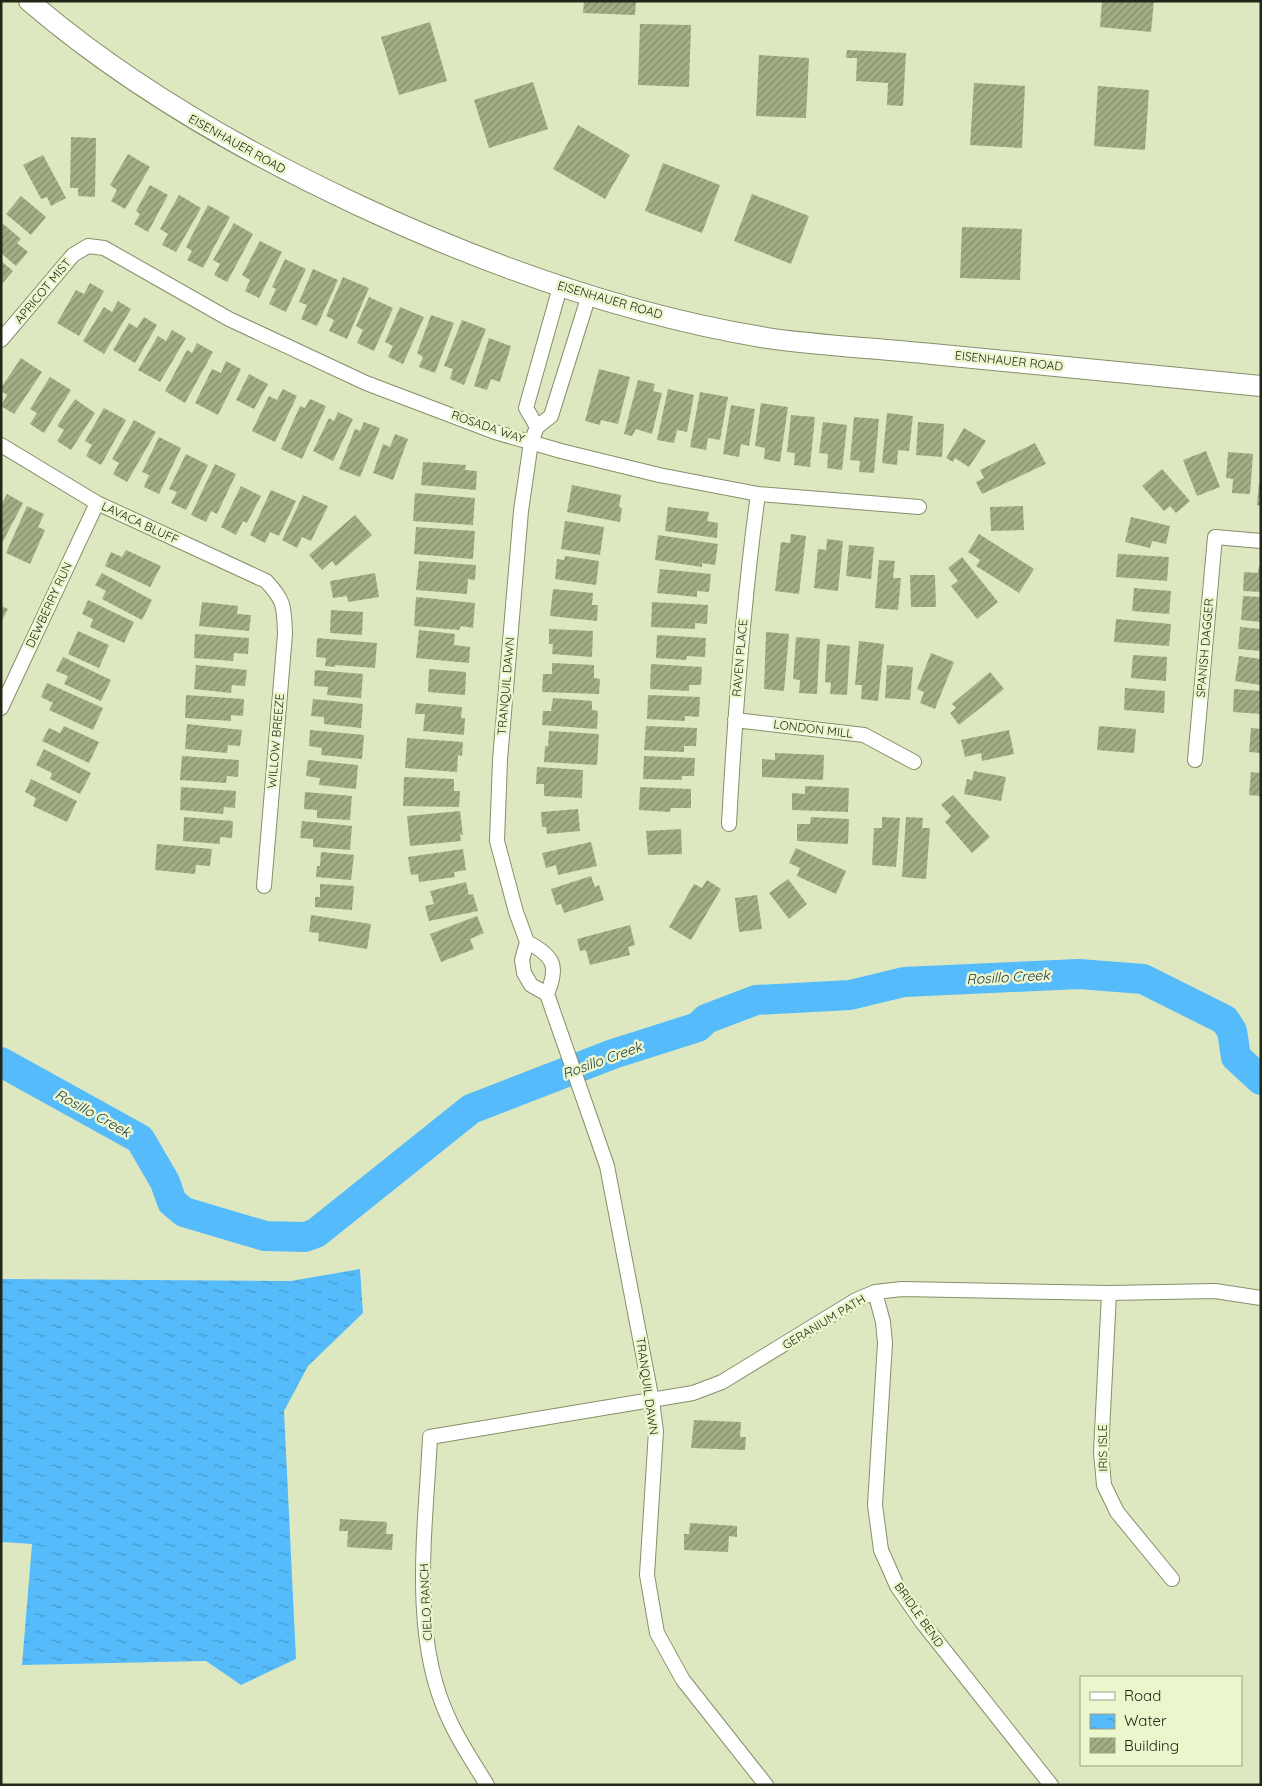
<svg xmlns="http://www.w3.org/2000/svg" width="1262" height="1786" font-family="Quicksand,sans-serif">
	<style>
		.water { fill: url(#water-ripples) }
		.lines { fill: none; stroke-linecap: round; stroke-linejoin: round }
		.river { stroke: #55bbfb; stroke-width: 30 }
		.building { fill: url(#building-hatch) }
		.street-casing { stroke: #858f69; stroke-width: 16 }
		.secondary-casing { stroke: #858f69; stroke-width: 22 }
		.street { stroke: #fff; stroke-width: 14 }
		.secondary { stroke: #fff; stroke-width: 20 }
		.labels { text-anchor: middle; stroke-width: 5; stroke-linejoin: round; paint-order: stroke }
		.street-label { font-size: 12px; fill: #222616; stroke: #ebf6cd }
		.water-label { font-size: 14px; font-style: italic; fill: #1a303f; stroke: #ebf6cd }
	</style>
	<defs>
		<pattern id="water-ripples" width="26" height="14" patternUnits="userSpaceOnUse" patternTransform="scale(1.25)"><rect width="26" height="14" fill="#55bbfb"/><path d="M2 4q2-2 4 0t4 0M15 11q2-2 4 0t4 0" fill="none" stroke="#4698ca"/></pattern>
		<pattern id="building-hatch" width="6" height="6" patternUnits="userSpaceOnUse" patternTransform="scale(1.25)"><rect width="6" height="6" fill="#a3ad86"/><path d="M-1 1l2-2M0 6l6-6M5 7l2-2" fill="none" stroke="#848d6d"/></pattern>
	</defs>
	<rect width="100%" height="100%" fill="#dee8c0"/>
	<path class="water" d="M360,1269L363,1313L308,1366L284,1411L296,1659L241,1685L206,1661L22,1665L32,1544L1,1542V1279L291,1281Z"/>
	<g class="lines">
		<path class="river" d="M1,1062L140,1139L165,1182L172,1202L184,1212L265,1236L305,1237L316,1233L471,1109L613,1054L698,1027L706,1019L756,1000L850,995L904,982L1079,974L1143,979L1225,1020L1232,1031L1236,1057L1261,1080"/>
	</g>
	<path class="building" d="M584,1H636L635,15L583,13Z
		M1102,1H1154L1151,32L1100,27Z
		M430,22L447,81L399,95L381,37Z
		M640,24L691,25L689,87L638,85Z
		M847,50L906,53L903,106L887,105L888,83L856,81L857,58H846Z
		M759,55L809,58L806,118L756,116Z
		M533,82L548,129L489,148L474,100Z
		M974,83L1025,86L1022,148L970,145Z
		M1098,86L1149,90L1145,150L1094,146Z
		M578,125L630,155L605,199L553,169Z
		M71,137L96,138L95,197L78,196V188H70Z
		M128,154L150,167L125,209L111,201L117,190L110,185Z
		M43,155L66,198L51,206L47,197L41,199L23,165Z
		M663,163L720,185L702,233L645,211Z
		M150,185L168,195L148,232L134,224L140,214L136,211Z
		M752,194L809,216L791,264L734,241Z
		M179,195L201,208L176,252L162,245L168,234L160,229Z
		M21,196L46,217L31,235L6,214Z
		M208,205L230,217L203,268L187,260L192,251L186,247Z
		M1,222L21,239L17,243L28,252L16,266L1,253Z
		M234,223L253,234L227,282L214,275L220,264L213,260Z
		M962,227L1022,229L1020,280L960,278Z
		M260,241L282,252L259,298L245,291L250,280L242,275Z
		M285,259L306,269L286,312L269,304L276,289L272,287Z
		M1,261L13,271L1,285Z
		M313,269L338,280L317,326L301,319L307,305L299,302Z
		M343,277L369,288L347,339L329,331L334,320L326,316Z
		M90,283L104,291L79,336L57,323L76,290L84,294Z
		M369,297L393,308L374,351L357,343L363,330L356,326Z
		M118,301L131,309L104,354L83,341L104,307L112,312Z
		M400,307L424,317L403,364L388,357L393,346L385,342Z
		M431,315L454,323L435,373L419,367L423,357L417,353Z
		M144,317L157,325L135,363L113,350L129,323L137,328Z
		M462,320L486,329L464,385L450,379L453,369L444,366Z
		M172,330L186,338L160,382L138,370L158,336L166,341Z
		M489,338L511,346L500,382L491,379L487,390L474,386Z
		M197,343L213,352L185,403L165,391L187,350L192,353Z
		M21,358L42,372L14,414L1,406L7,395L1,391V388Z
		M226,361L241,369L218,415L195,403L212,369L221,373Z
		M599,369L630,377L618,424L601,420L600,425L585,421Z
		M249,374L268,384L254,409L236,400Z
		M50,377L71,390L44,433L30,424L37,413L30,409Z
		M638,380L655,384L653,391L662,393L652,434L636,429L632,436L624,434Z
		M283,389L297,396L275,442L252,431L269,396L277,400Z
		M668,389L694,395L687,432L677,430L674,443L657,440Z
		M700,392L728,397L720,440L708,438L706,450L690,447Z
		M75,399L95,413L71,450L57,441L64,430L57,426Z
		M310,399L326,406L302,459L281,449L300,406L305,408Z
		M761,403L788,407L780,462L764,459L765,448L755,446Z
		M731,405L755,409L749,446L741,444L739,457L723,454Z
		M104,408L126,420L101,465L86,456L92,445L85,441Z
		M338,412L353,419L333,461L313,451L329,418L334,421Z
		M887,413L913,416L909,451L898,450L897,465L882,463Z
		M791,415L815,417L810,467L794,465L795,453L787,452Z
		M854,417L879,419L874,473L859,472L860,461L850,460Z
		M134,420L156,432L127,482L113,474L119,463L112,459Z
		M364,422L380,428L360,477L339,469L355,429L360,431Z
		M823,422L847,425L842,470L827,468L828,454L819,453Z
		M918,422L944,424L942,457L916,455Z
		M964,428L986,441L969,467L955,458L953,462L946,458Z
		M395,434L408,439L393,480L373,473L383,444L390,447Z
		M159,437L181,448L159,494L144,487L149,475L142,472Z
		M1035,443L1046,464L982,494L976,482L984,478L980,470Z
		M1206,451L1220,487L1197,496L1183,460Z
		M1228,452L1253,454L1250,494L1232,493L1233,479L1226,478Z
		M186,454L208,465L186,510L171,503L177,492L169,489Z
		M423,462L466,465L465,470L477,471L476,490L421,485Z
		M215,464L236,474L217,514L211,511L206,522L191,515Z
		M1162,469L1190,501L1176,513L1170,506L1164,511L1142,486Z
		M1259,483H1261V506L1257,505Z
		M572,485L621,495L619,507L622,508L620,522L567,512Z
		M241,486L261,496L247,523L243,521L236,535L221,527Z
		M271,490L296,501L279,536L270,532L265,543L250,535Z
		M415,493L475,498L473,525L413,521Z
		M7,494L23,503L1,545V505Z
		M303,495L328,506L311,541L302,537L297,548L282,540Z
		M27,506L44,514L38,527L45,530L30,564L6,553Z
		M1023,506L1024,530L991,531L990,507Z
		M668,507L709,512L707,521L718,523L717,538L665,531Z
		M355,515L372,535L336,566L332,561L322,570L309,555Z
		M1131,517L1170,526L1166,544L1152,541L1150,548L1125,542Z
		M565,521L604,527L600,555L561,549Z
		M416,527L475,531L473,559L414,554Z
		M791,534L806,536L799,594L775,591L781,542L790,543Z
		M979,534L1034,569L1019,593L976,566L980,560L968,552Z
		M658,535L718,544L715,565L702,563V567L655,560Z
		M827,539L843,541L838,591L814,588L818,549L826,550Z
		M849,545L874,547L871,579L846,576Z
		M126,550L161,566L150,587L105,566L111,552L122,557Z
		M1118,554L1169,557L1167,581L1116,577Z
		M565,556L599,561L596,585L555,579L557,559L564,560Z
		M962,557L998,602L977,619L951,586L958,581L948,568Z
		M879,560L895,561L893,578H901L898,610L875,608Z
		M419,561L476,565L475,580L468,579L467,594L416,590Z
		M1259,566H1261V592L1243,591L1244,572L1258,573Z
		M660,569L711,574L709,592L697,591V597L657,593Z
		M102,573L152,600L142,620L102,599L106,591L95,585Z
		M375,573L379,597L348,602L347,596L333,598L330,581Z
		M910,575H935L936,607H911Z
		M1134,588L1171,591L1169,614L1132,611Z
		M553,589L593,593L592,605H598L597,621L550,616Z
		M1243,596L1261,597V622L1241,620Z
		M416,597L475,603L473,628L461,626L459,630L414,626Z
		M88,600L134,622L124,643L90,627L93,619L82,614Z
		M202,602L238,606L237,614L251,615L249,631L199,626Z
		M652,602L708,605L707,624L695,623V629L651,627Z
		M1,606L8,609L1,622Z
		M331,610L363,612L362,635L330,633Z
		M1116,619L1171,624L1169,646L1114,642Z
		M1240,627L1261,629V651L1238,649Z
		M549,629L593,631L592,657L552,654L553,644H549Z
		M419,630L455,634L454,645L470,647L469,663L416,658Z
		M78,631L109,645L99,668L68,654Z
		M766,632L789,634L784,691L764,689Z
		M195,634L249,638L248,654L234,653L233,661L194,658Z
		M657,635L706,638L705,657L687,656L686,660L656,658Z
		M796,637L820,639L817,694L799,693L800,680L793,679Z
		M317,638L377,643L375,668L335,665V667L325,666L326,658L316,657Z
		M859,641L884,644L878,701L861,699L862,685H855Z
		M827,644L850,646L847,695L830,694L831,683L825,682Z
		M931,653L954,662L935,709L920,703L924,692L917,689Z
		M1133,655L1167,657L1166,681L1131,678Z
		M1239,656L1261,659V685L1235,681Z
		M63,657L111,680L101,701L64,684L68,676L56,671Z
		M552,663L594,665V678L600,679L599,694L542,692L543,674H552Z
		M651,664L702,667L701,685H689V691L650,689Z
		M196,665L247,670L245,686L232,685L231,693L194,689Z
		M887,665L913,667L910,700L885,698Z
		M429,669L466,672L465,695L428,692Z
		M315,670L363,674L361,698L327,695L328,687L314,686Z
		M990,672L1004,689L959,725L950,713L956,708L952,704Z
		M47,683L103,708L93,730L49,710L53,703L41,697Z
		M1125,688L1165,691L1164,713L1124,710Z
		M1234,689L1261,691V714L1233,712Z
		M186,695L244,699L243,716L231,715V721L185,718Z
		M648,695L700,697L699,717L685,716V721L647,719Z
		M553,698L592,701V710L598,711L597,729L542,725L543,711H551Z
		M313,699L363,704L361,728L324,724V717L311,716Z
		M416,703L462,707L461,718H465L464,735L423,731L425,714H415Z
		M187,724L242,730L240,746L228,745L227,753L185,749Z
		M64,726L99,742L89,763L42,741L49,728L60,733Z
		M646,726L697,728L696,746H684V752L644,750Z
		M1099,726L1136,729L1134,753L1097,750Z
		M1251,728L1261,729V753L1249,752Z
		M310,730L364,735L362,759L321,755L322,748L309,746Z
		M1009,730L1014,754L982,761L981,753L965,757L961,740Z
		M549,731L599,734L597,765L544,762L545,746H548Z
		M407,738L463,742L462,756L458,755L457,772L405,768Z
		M44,749L91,773L80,794L50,779L52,773L36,765Z
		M775,753L824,755L823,780L762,777V759L775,760Z
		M182,756L239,760L238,777L227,776L226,783L180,780Z
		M644,756L695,758L694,776H682V780L643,779Z
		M308,760L358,765L356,789L319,785L320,778L306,776Z
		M537,767L583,770L582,798L544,796V784H536Z
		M974,771L1006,777L1001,801L964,794L967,779L972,780Z
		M1251,772L1261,773V796L1249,795Z
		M404,777L454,779V791H460L459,807L403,806Z
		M31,779L77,801L67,822L33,806L36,798L25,792Z
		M805,786L849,788L848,812L792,810V793L805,794Z
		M181,787L236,791L235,808L224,807L223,814L180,810Z
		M640,787L691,789V808H671L670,812L639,810Z
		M305,792L352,796L350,820L317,818V810L304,809Z
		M953,795L990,837L972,853L945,822L951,816L941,805Z
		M578,809L580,831L547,834L546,827H542L541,812Z
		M460,811L463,835L460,834L461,841L410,846L407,816Z
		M184,817L233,821L232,838L220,837V844L183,841Z
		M811,817L849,819L848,844L797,841V824H810Z
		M882,817L900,818L896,867L872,865L874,828H882Z
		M906,817L923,818L922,828H930L926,879L902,877Z
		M302,821L352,826L350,850L313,847V839L300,838Z
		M681,829L682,854L648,855L646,831Z
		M591,842L597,866L558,875L556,865L546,868L542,853Z
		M157,844L212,849L210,866L196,865L195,874L155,870Z
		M796,848L846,871L836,894L797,876L800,868L789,863Z
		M463,849L466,870L454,872L455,877L419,882L418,874L411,875L408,857Z
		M321,852L354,855L351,880L316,877L317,866H320Z
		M591,876L595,887L599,885L604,900L564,913L561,904L556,905L551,889Z
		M788,879L807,904L789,919L769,893Z
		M707,880L721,889L691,940L669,927L694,884L702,888Z
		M466,882L469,895L473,894L478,911L429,921L425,906L434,904L430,891Z
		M320,884L354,886L352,910L315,907V897H320Z
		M757,895L762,929L739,932L735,898Z
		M311,915L371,924L367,949L318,941L319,933L309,932Z
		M477,916L484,933L470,939L474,949L441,962L430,934Z
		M630,925L635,945L628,947L630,955L590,965L586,950L580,951L577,939Z
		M694,1420L741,1422L740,1437H746L745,1450L691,1448Z
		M340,1519L387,1522L386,1534H393L392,1550L347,1547L348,1531H339Z
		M690,1523L737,1526V1537L729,1536L728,1552L684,1550V1534H689Z"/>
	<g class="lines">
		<g class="street-casing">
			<path id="street" d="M1,340L73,255L88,246L104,248L229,319L366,383L495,432L561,451L659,475L758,494L919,507
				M537,427L526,408L560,287
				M1,445L97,503L266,581C285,601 284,607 285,634L264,886
				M1,708L97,503
				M735,720L864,735L914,762
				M1195,760L1215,537L1261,541
				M729,824C735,713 743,603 758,494
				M527,942C554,956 559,966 547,994L607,1166L652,1401L656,1431L647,1575L657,1633L683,1680L766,1785
				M547,994L531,985L524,973L522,960L527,942L516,912L497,841L500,760L521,511L531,442L537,427L551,416L589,295
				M875,1292L883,1322L885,1343L875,1505L881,1550L897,1586L922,1622L1051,1785
				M1109,1293L1101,1452L1104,1485L1117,1512L1172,1579
				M487,1785C474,1763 459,1742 449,1719C409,1636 426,1526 430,1437L693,1393L722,1382L856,1300L875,1292L902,1289L1109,1293L1215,1291L1261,1298"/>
		</g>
		<g class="secondary-casing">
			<path id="secondary" d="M29,1C128,86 242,151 360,206C489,266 626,315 767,338C821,346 877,348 932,354C1041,364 1151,375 1261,386"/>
		</g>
		<use href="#street" class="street"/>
		<use href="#secondary" class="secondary"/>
	</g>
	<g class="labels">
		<g class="street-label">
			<text transform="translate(237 144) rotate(29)" y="4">EISENHAUER ROAD</text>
			<text transform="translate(43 291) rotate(-50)" y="4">APRICOT MIST</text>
			<text transform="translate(610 300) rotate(16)" y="4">EISENHAUER ROAD</text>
			<text transform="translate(1009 361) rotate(6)" y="4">EISENHAUER ROAD</text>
			<text transform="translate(488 427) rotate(19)" y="4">ROSADA WAY</text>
			<text transform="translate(140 523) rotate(25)" y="4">LAVACA BLUFF</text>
			<text transform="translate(49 605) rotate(-65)" y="4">DEWBERRY RUN</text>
			<text transform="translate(1205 648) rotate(-85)" y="4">SPANISH DAGGER</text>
			<text transform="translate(740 658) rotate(-85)" y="4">RAVEN PLACE</text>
			<text transform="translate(506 686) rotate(-85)" y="4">TRANQUIL DAWN</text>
			<text transform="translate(813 729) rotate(7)" y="4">LONDON MILL</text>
			<text transform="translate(276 741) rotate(-85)" y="4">WILLOW BREEZE</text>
			<text transform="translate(824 1322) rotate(-31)" y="4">GERANIUM PATH</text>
			<text transform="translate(647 1386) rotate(82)" y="4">TRANQUIL DAWN</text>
			<text transform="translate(1103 1448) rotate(-91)" y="4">IRIS ISLE</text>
			<text transform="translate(426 1602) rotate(-93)" y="4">CIELO RANCH</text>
			<text transform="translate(919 1615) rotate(55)" y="4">BRIDLE BEND</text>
		</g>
		<g class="water-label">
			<text transform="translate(1008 977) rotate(-3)" y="5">Rosillo Creek</text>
			<text transform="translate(602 1060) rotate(-20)" y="5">Rosillo Creek</text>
			<text transform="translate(93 1113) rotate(29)" y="5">Rosillo Creek</text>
		</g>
	</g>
	<rect width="1262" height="1786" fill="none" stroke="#222616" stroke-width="5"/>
	<rect x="1080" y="1676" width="162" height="90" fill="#ebf6cd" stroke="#9ba384"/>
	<rect x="1090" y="1692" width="25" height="8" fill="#ffffff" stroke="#9ba384"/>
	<text x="1124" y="1701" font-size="15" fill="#222616">Road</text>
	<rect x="1090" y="1714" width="25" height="15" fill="url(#water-ripples)" stroke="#9ba384"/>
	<text x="1124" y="1726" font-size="15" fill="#222616">Water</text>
	<rect x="1090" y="1738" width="25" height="15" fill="url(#building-hatch)" stroke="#9ba384"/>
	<text x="1124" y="1751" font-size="15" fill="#222616">Building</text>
</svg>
